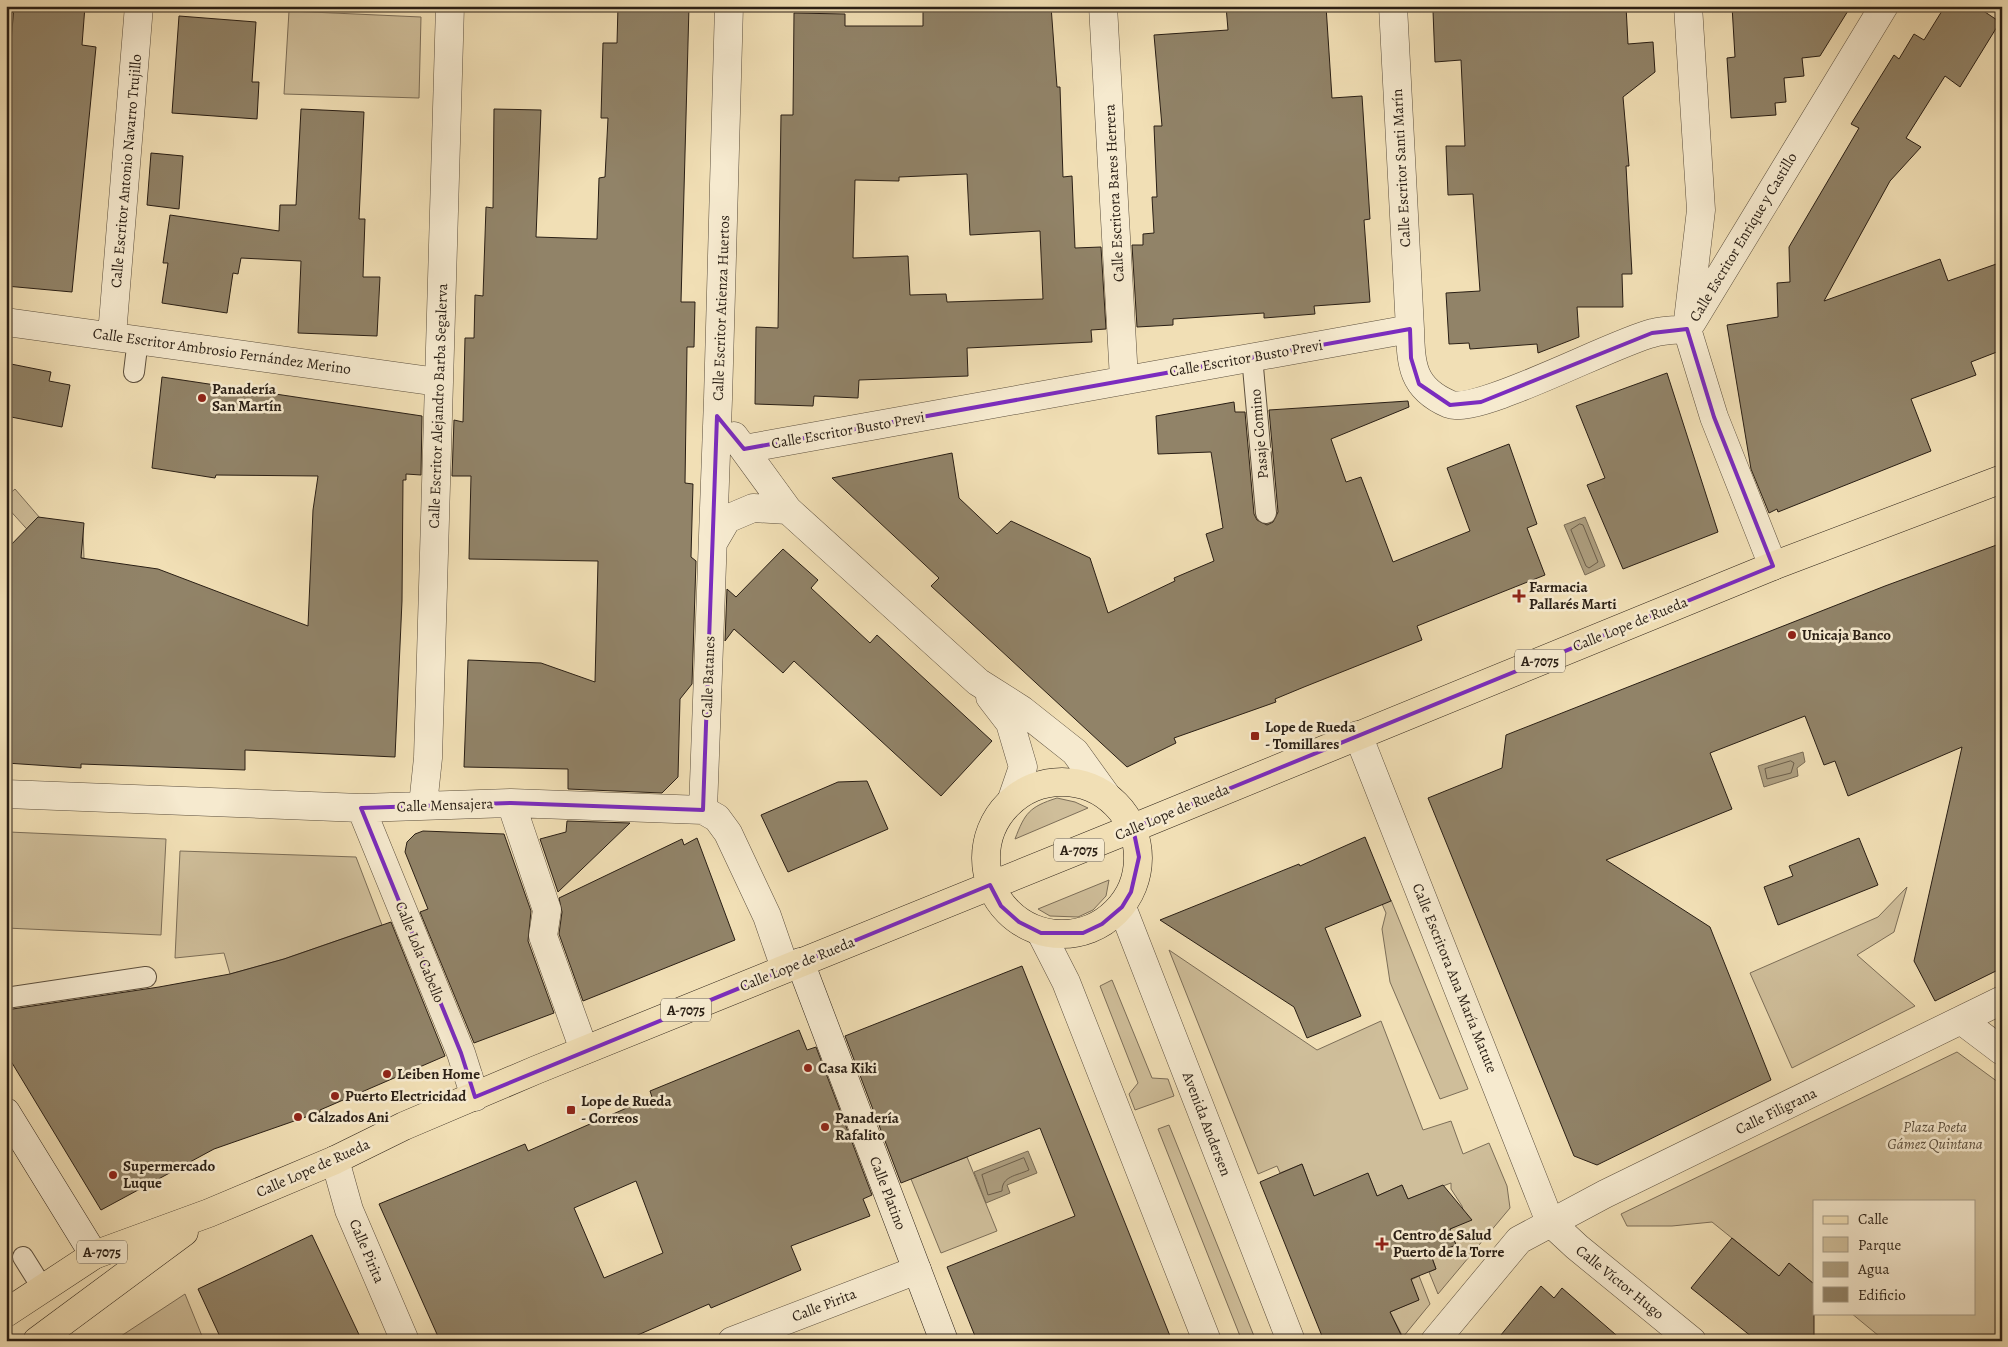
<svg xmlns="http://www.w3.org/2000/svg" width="2008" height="1347" font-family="Alegreya,serif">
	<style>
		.green { fill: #cfbe9a; stroke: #7c6e58 }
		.water { fill: #ad9e7f; stroke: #796b55 }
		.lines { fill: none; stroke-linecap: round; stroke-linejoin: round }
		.shore { stroke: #6c5e4a; stroke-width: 1 }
		.building { fill: #918368; stroke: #2a1f15; fill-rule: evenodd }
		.lane-casing { stroke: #5c4f3d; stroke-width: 22 }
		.street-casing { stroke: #5c4f3d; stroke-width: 29 }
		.secondary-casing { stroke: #2a1f15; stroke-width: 29 }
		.primary-casing { stroke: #2a1f15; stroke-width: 29 }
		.lane { stroke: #f6eacf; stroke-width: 20 }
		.street { stroke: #f6eacf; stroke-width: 28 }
		.secondary { stroke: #f6eacf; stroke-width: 28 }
		.primary { stroke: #f1dfb5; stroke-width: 28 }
		.marked { fill: none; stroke: #7b2cbf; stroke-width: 4; stroke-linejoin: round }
		.poi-dot { fill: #8f2418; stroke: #f6eacf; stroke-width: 2 }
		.labels { text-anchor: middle; stroke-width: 5; stroke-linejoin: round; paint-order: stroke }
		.shield { fill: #f6eacf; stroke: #675c4d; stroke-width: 1 }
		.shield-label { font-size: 14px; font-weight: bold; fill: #2a1f15 }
		.street-label { font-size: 15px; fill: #2a1f15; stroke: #f6eacf }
		.poi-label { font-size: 15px; font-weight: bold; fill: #2a1f15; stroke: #f6eacf; text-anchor: start }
		.park-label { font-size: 15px; font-style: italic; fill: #5c4f3d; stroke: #f6eacf }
	</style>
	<rect width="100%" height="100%" fill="#f1dfb5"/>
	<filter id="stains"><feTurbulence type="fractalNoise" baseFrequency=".004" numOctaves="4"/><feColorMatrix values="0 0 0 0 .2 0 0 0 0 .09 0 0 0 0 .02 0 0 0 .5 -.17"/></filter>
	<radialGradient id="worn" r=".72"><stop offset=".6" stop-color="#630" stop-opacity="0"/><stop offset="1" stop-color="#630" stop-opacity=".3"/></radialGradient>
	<path class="green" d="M289,11L421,17L419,98L284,94Z
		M15,489L40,518L83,531L84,558H53L6,506V497Z
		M1057,798L1075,802L1088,808L1015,839C1025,813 1029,807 1057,798Z
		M9,832L166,839L161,935L6,928Z
		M180,851L356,857L382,925L284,959L230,974L224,953L175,958Z
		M1109,880L1106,896L1093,910L1078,917L1050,916L1038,909Z
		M1907,887L1894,932L1857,955L1915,1006L1792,1068L1750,973L1878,917Z
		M1391,900L1468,1089L1440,1099L1390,982L1382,929L1386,913L1382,904Z
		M1169,950L1317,1050L1381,1021L1423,1130L1451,1121L1463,1154L1489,1143L1507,1186L1510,1208L1438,1294L1429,1272L1436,1269L1431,1255L1456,1245L1450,1229L1466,1221L1462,1206L1451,1189V1183L1408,1199L1402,1185L1377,1196L1368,1174L1314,1196L1302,1164L1280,1173L1277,1166L1258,1174Z
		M1112,980L1152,1078L1168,1079L1174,1096L1135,1110L1129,1094L1138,1083L1100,986Z
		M1957,1052L2002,1085V1341H1885L1851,1313H1974V1201H1814V1284L1790,1264L1779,1276L1712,1222L1672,1226H1627L1621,1214Z
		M1169,1125L1256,1341H1242L1158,1129Z
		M967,1157L997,1231L941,1253L911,1179Z
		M1419,1276L1430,1304L1403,1337L1390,1312L1418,1300L1411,1280Z
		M185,1294L204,1341H118V1338Z"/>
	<path class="water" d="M1585,517L1605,566L1585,575L1564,525Z
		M1803,752L1805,762L1797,768L1798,776L1764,787L1758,766Z
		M1028,1151L1037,1173L1007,1185L1010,1193L986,1203L974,1172Z"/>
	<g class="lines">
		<path class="shore" d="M1580,524L1583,525L1598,562L1589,568L1586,566L1571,530Z
			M1791,761L1794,763L1791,773L1767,779L1765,769Z
			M1024,1158L1029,1170C1016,1176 1002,1176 1002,1191L988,1195L982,1175Z"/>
	</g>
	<path class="building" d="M14,6H85L82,45L96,47L72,292L6,286V54H10Z
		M618,6H689L681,302H695L694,347H687L685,483L693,484L691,557L696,561L692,684L680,699L678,777L662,793L568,789V769L464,767L468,660L541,663L595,682L598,561L469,559L471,476H452L454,420L463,422L465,338H474L475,295L483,296L486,207L493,208L494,109L541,110L536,237L597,239L599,178L605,177L608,118H601L603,43H617Z
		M923,6H1051L1057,87H1060L1063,177L1072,176L1075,248L1101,247L1106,329L1091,330L1092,342L967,348L968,376L859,380L858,398L814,396L813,406L755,404L756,327L778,328L781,115H793L794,13L845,14V26H923ZM967,174L970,235L1040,231L1043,299L947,302L946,294L910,295L908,256L853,258L855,180L899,181V177Z
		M1226,6H1326L1332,98L1362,96L1370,219L1364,220L1370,302L1314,306L1315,314L1264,318V313L1173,319V325L1137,327L1132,245H1143V234L1154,233L1152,197H1157L1154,126H1162L1154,35L1228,30Z
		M1514,6H1626L1628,44L1653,42L1655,72L1623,97L1629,166H1626L1632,274H1622L1623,307H1577L1579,337L1538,353L1537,344L1470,349L1469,343L1449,344L1446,293L1480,291L1473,194L1448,195L1446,146H1465L1461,60L1435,62L1433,11Z
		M1732,6H1851L1820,56L1802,58L1804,76L1784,78L1786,102L1775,103L1776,115L1731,118L1727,58L1735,57Z
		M1945,6H1976L2000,22L1960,87L1945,76L1906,138L1921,147L1890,181L1824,301L1940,259L1948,281L2002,262V350L1971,362L1976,375L1911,399L1931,451L1778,512L1777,509L1769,513L1751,469L1727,325L1778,317L1777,283L1790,282L1789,247L1859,128L1851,124L1894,55L1899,59L1914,34L1924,40Z
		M179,16L256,22L252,82H259L257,119L172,113Z
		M301,109L364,112L359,219H365L363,277H380L377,336L298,333L301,261L241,258L238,274L233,273L227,313L162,303L168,263H163L170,215L279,231L280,205H296Z
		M151,153L183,156L179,209L147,205Z
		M6,363L51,372L49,381L70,385L62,427L6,416Z
		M1667,373L1718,532L1623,569L1587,485L1605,478L1576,406Z
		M162,377L422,416L421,475L406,474V480H403L402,601L395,757L245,750V770L81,764V768L6,763V550L38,517L84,523L81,558L158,569L308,626L313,510L318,476L216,475L215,478L152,468Z
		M1408,401L1409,407L1331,439L1346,482L1361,477L1393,562L1470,531L1447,468L1509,444L1537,524L1527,528L1545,575L1417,626L1422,640L1304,687L1275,699L1276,702L1174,738L1176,743L1127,767L931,586L939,578L832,478L952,453L959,498L997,534L1011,521L1090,558L1108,613L1175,581L1174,578L1214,561L1206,534L1223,528L1211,452L1158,454L1156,416L1234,402L1235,412H1245L1254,514L1257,520L1267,525L1273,522L1278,512L1269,410Z
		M2002,543V968L1935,1001L1914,961L1962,747L1848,796L1835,761L1824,765L1805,716L1710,753L1732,809L1606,860L1710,927L1771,1080L1597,1165L1574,1156L1428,798L1502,768L1506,735L1885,586Z
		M783,549L818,580L811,588L870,643L877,635L992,741L941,796L794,661L783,673L734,629L725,641L727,589L736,597Z
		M867,781L888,829L788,872L761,815L838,782Z
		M567,821L630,823L558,892L540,839L566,832Z
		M423,831L504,834L531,911L528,941L554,1013L474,1043L420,912L428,909L405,852L407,842L415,834Z
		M1365,837L1391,901L1325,928L1361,1016L1307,1038L1294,1007L1160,920L1299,864L1300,866Z
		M697,838L735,940L583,1001L559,934L562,912L559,898L682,839L684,845Z
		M1859,838L1878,885L1778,925L1764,887L1793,876L1789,866Z
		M391,922L445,1056L320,1110V1112L214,1149L101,1210L6,1053V1010L159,987L230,974L284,959Z
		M1022,966L1129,1233L1172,1341H977L947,1267L1075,1216L1040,1128L901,1183L845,1036Z
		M799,1030L807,1050L816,1047L872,1195L863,1199L870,1216L791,1246L801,1270L711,1308L709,1304L624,1341H440L379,1204L525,1144L528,1151L652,1097L650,1091ZM636,1181L663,1253L604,1278L574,1208Z
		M1302,1164L1314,1196L1368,1173L1377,1196L1402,1185L1408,1199L1443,1185L1472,1220L1450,1229L1456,1245L1431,1255L1436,1269L1411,1279L1419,1300L1390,1312L1404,1341H1324L1260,1182Z
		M312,1235L362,1341H222L198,1289Z
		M1732,1238L1779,1276L1789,1263L1814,1284V1341H1757L1691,1288Z
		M1541,1286L1554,1298L1562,1288L1623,1341H1496Z"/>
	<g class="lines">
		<g class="lane-casing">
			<path id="lane" d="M1252,356L1266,513
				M134,372L138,339
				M6,998L146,977
				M23,1257L43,1289"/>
		</g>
		<g class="street-casing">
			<path id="street" d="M1103,6L1124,379
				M1393,6L1410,329
				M1688,6L1701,210L1687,329L1714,417L1773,566
				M6,322L438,382
				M1692,322L1884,6
				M112,335L139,6
				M734,436L788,510L978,682L1022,710L1075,752L1106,795
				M744,449L1410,329C1411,365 1412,388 1449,404C1477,416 1614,342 1653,333C1664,330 1676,330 1687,329
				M713,543L727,519L753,508L788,510
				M990,697L1010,723L1023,767L1012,799
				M1358,735L1550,1222L1577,1247L1692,1341
				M6,794L361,808L511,803L703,810L717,818L728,833L767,916L785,968
				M511,803L547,910L543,936L584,1050
				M423,805L428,758L450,6
				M361,808L461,1053L475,1097
				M703,810L718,399L729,6
				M1122,907L1291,1341
				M1041,933L1066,982L1207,1341
				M1961,1020L2002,1051
				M335,1160L349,1210L405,1341
				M732,1341L917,1270
				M1435,1341L1519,1240L1605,1194L2002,1000"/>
		</g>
		<g class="secondary-casing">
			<path id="secondary" d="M800,962L944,1341
				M6,1112L94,1255"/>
		</g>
		<g class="primary-casing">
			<path id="primary" d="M986 858a76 76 0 1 1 152 0a76 76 0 1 1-152 0Z
				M6,1313L94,1255L209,1213L335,1160L404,1126L536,1070L1133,828L1773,566L2002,479
				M37,1341L184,1232"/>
		</g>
		<use href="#lane" class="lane"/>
		<use href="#street" class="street"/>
		<use href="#secondary" class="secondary"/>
		<use href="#primary" class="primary"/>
	</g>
	<path class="marked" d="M1410,329L1411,358L1419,384L1450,405L1481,402L1652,333L1687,329L1714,417L1773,566L1133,828L1139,857L1131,892L1122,907L1102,924L1083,933H1041L1019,922L1001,906L990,885L475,1097L461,1053L361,808L511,803L703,810L717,416L744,449Z"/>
	<g class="poi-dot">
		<circle cx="202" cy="398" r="5"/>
		<path d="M1516.5 588.5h5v5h5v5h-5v5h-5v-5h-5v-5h5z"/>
		<circle cx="1792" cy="635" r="5"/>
		<rect x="1250" y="731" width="10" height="10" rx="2.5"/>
		<circle cx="808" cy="1068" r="5"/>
		<circle cx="387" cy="1074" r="5"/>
		<circle cx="335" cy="1096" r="5"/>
		<rect x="566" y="1105" width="10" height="10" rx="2.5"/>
		<circle cx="298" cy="1117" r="5"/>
		<circle cx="825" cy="1127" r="5"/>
		<circle cx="113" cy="1175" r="5"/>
		<path d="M1379.5 1236.5h5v5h5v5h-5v5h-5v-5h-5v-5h5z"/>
	</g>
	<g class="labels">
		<g class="shield">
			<rect x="1515" y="649.5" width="50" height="23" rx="4"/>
			<rect x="1054" y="838.5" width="50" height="23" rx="4"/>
			<rect x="661" y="998.5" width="50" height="23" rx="4"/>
			<rect x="77" y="1240.5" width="50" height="23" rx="4"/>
		</g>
		<g class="shield-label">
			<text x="1540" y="666">A-7075</text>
			<text x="1079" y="855">A-7075</text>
			<text x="686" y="1015">A-7075</text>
			<text x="102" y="1257">A-7075</text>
		</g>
		<g class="street-label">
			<text transform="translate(1401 168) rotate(-93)" y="5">Calle Escritor Santi Marín</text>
			<text transform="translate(126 171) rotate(-85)" y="5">Calle Escritor Antonio Navarro Trujillo</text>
			<text transform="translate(1114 193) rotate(-93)" y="5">Calle Escritora Bares Herrera</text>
			<text transform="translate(1743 237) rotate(-59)" y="5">Calle Escritor Enrique y Castillo</text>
			<text transform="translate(721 308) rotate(-88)" y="5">Calle Escritor Atienza Huertos</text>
			<text transform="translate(222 351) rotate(8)" y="5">Calle Escritor Ambrosio Fernández Merino</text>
			<text transform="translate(1246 358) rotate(-10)" y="5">Calle Escritor Busto Previ</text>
			<text transform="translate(438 406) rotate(-88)" y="5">Calle Escritor Alejandro Barba Segalerva</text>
			<text transform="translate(848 430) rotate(-10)" y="5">Calle Escritor Busto Previ</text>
			<text transform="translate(1259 434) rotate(-95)" y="5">Pasaje Comino</text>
			<text transform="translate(1630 624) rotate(-22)" y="5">Calle Lope de Rueda</text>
			<text transform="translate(708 677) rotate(-88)" y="5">Calle Batanes</text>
			<text transform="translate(445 805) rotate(-2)" y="5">Calle Mensajera</text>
			<text transform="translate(1172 812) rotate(-23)" y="5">Calle Lope de Rueda</text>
			<text transform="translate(420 952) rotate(68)" y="5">Calle Lola Cabello</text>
			<text transform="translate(797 964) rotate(-22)" y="5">Calle Lope de Rueda</text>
			<text transform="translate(1455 978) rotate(68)" y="5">Calle Escritora Ana María Matute</text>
			<text transform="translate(1776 1111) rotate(-26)" y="5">Calle Filigrana</text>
			<text transform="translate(1207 1124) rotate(69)" y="5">Avenida Andersen</text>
			<text transform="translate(313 1168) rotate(-24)" y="5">Calle Lope de Rueda</text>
			<text transform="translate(888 1193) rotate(69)" y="5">Calle Platino</text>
			<text transform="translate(367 1251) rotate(67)" y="5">Calle Pirita</text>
			<text transform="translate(1620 1282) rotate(39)" y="5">Calle Víctor Hugo</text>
			<text transform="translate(824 1305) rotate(-21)" y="5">Calle Pirita</text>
		</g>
		<g class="poi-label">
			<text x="212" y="394">Panadería<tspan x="212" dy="17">San Martín</tspan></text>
			<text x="1529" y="592">Farmacia<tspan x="1529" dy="17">Pallarés Marti</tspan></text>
			<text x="1802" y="640">Unicaja Banco</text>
			<text x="1265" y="732">Lope de Rueda<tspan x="1265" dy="17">- Tomillares</tspan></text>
			<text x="818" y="1073">Casa Kiki</text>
			<text x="397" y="1079">Leiben Home</text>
			<text x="345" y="1101">Puerto Electricidad</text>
			<text x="581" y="1106">Lope de Rueda<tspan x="581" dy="17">- Correos</tspan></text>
			<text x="308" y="1122">Calzados Ani</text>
			<text x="835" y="1123">Panadería<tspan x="835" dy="17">Rafalito</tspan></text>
			<text x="123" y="1171">Supermercado<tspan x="123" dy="17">Luque</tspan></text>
			<text x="1393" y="1240">Centro de Salud<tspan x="1393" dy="17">Puerto de la Torre</tspan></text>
		</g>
		<g class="park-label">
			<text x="1935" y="1132">Plaza Poeta<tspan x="1935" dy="17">Gámez Quintana</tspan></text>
		</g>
	</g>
	<rect width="2008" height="1347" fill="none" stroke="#f1dfb5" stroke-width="25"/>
	<rect x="8" y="8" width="1993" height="1332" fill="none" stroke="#2a1f15" stroke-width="2.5"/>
	<rect x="12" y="12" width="1983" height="1322" fill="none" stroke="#2a1f15"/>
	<rect x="1813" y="1200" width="162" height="115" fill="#f6eacf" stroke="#a49985"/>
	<rect x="1823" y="1216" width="25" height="8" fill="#f1dfb5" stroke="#a49985"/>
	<text x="1858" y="1224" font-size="15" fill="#2a1f15">Calle</text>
	<rect x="1823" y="1237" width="25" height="15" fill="#cfbe9a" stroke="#a49985"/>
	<text x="1858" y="1250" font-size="15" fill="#2a1f15">Parque</text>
	<rect x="1823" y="1262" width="25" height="15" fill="#ad9e7f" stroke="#a49985"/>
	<text x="1858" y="1274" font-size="15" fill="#2a1f15">Agua</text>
	<rect x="1823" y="1287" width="25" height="15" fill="#918368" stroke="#a49985"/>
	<text x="1858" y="1300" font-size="15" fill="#2a1f15">Edificio</text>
	<rect width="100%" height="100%" filter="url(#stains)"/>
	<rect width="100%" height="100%" fill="url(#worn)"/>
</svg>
